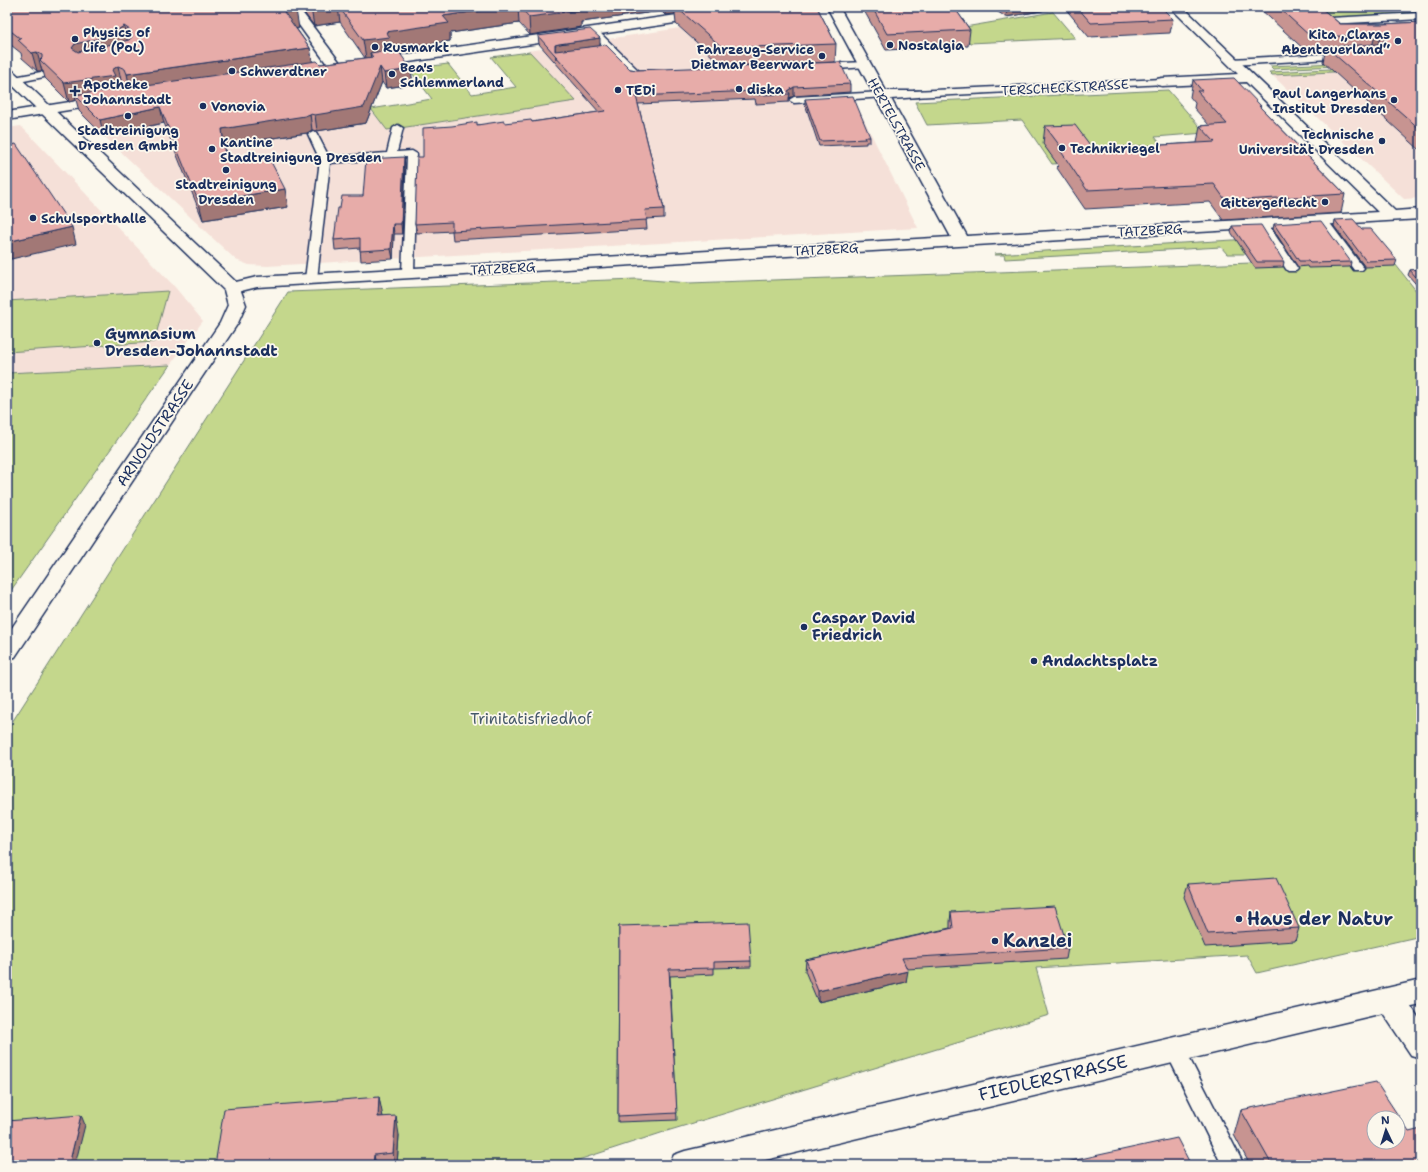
<svg xmlns="http://www.w3.org/2000/svg" width="1428" height="1172" font-family="'Shantell Sans',sans-serif">
	<style>
		.built { fill: #f5e0d8 }
		.green { fill: #c4d78c; stroke: #708375 }
		.lines { fill: none; stroke-linecap: round; stroke-linejoin: round }
		.service-casing { stroke: #1b2f5e; stroke-width: 3 }
		.minor-casing { stroke: #1b2f5e; stroke-width: 3 }
		.tertiary-casing { stroke: #1b2f5e; stroke-width: 3 }
		.service { fill: #fbf7ec; fill-rule: evenodd }
		.minor { fill: #fbf7ec; fill-rule: evenodd }
		.tertiary { fill: #fbf7ec; fill-rule: evenodd }
		.wall { fill: #c79491; stroke: #1b2f5e; fill-rule: evenodd }
		.shaded-wall { fill: #a27876; stroke: #1b2f5e }
		.building { fill: #e7aca9; stroke: #1b2f5e; fill-rule: evenodd }
		.poi-dot { fill: #1b2f5e; stroke: #fbf7ec; stroke-width: 1.5 }
		.labels { text-anchor: middle; stroke-width: 3.5; stroke-linejoin: round; paint-order: stroke }
		.far-poi-label { font-size: 13px; font-weight: bold; fill: #1b2f5e; stroke: #fbf7ec; text-anchor: start }
		.far-street-label { font-size: 13px; fill: #1b2f5e; stroke: #fbf7ec }
		.poi-label { font-size: 15px; font-weight: bold; fill: #1b2f5e; stroke: #fbf7ec; text-anchor: start }
		.street-label { font-size: 15px; fill: #1b2f5e; stroke: #fbf7ec }
		.park-label { font-size: 15px; fill: #45596a; stroke: #fbf7ec }
		.near-poi-label { font-size: 18px; font-weight: bold; fill: #1b2f5e; stroke: #fbf7ec; text-anchor: start }
		.near-street-label { font-size: 18px; fill: #1b2f5e; stroke: #fbf7ec }
	</style>
	<rect width="100%" height="100%" fill="#fbf7ec"/>
	<filter id="ink" filterUnits="userSpaceOnUse"><feTurbulence type="fractalNoise" baseFrequency=".025" numOctaves="2"/><feDisplacementMap in="SourceGraphic" scale="8" xChannelSelector="R" yChannelSelector="G"/><feConvolveMatrix kernelMatrix="1 2 1 2 8 2 1 2 1" color-interpolation-filters="sRGB"/></filter>
	<g filter="url(#ink)">
		<path class="built" d="M680,28L718,61L834,60L918,228L267,266L249,265L236,260L104,136L147,127L152,123L196,133L367,105L387,130L575,101L528,51Z
			M1413,68L1421,75V198L1404,199L1272,75Z
			M21,126L174,286L203,321L170,365L7,373V128Z"/>
		<path class="green" d="M1320,7H1421V17L1338,22Z
			M1053,12L1075,38L970,43L959,28Z
			M530,52L576,101L387,130L371,109L432,99L409,69L448,64L472,94L516,87L491,57Z
			M1421,59L1420,62L1273,69L1270,66Z
			M1410,65L1413,68L1272,75L1269,72Z
			M1168,90L1205,133L1155,137L1171,157L1052,164L1022,120L927,125L915,102Z
			M1370,232L1421,297V936L1257,973L1247,955L1036,968L1049,1015L667,1131L563,1165H7V730L288,292L637,279L689,283L1252,263L1246,254H1227L1221,247L1005,259L1004,255H995L994,254Z
			M168,291L154,342L7,352V301Z
			M170,365L7,596V373Z"/>
		<g class="lines">
			<g class="service-casing">
				<path id="service" d="M1421,13V19L1330,24L1326,21L1330,18Z
					M593,28L596,29L639,71L653,70L658,73L656,75L634,76L590,33L589,31Z
					M1343,53L1346,54L1347,56L1346,58L1232,65L1227,62L1232,59Z
					M865,62L870,65L868,67L820,70L815,67L820,64Z
					M41,72L46,75L44,77L14,83L9,80L14,77Z
					M1162,79L1167,82L1165,84L914,97L909,94L914,91Z
					M882,92L887,95L885,97L794,103L789,100L794,97Z
					M398,125L403,128L397,152L412,151L417,154L414,273L412,275H404L402,273L407,157L330,163L317,279L315,281H307L305,279L320,160L308,134L313,131L316,132L329,157L387,153L393,128Z
					M1322,217L1326,218L1362,266L1364,268L1362,270H1354L1317,220Z
					M1262,220L1267,223L1298,269L1296,271H1288L1286,269L1257,223Z
					M1175,1042L1182,1044L1244,1165H1222L1165,1050L1168,1044Z"/>
			</g>
			<g class="minor-casing">
				<path id="minor" d="M286,7H298L344,68L342,71H332Z
					M827,7H839L886,91H919L921,94L919,97L891,99L967,236L1378,212L1246,82L1162,86L1157,85L1155,82L1157,79L1162,78L1238,74L1170,7H1183L1395,211L1421,209V219L257,287L241,291L246,305L238,323L15,657L7,659V635L220,323L228,305L224,290L7,80V69L12,70L236,282L257,277L951,237Z
					M1421,980V1004L1411,1006L1421,1022V1058L1411,1055L1383,1013L744,1165H669L674,1155L685,1151Z"/>
			</g>
			<g class="tertiary-casing">
				<path id="tertiary" d="M732,7H763L761,10L757,11L375,67L370,66L368,63L370,60L375,59Z
					M107,96L112,97L114,100L112,103L7,120V112Z"/>
			</g>
			<use href="#service" class="service"/>
			<use href="#minor" class="minor"/>
			<use href="#tertiary" class="tertiary"/>
		</g>
		<path class="wall" d="M7,7L299,28H296L310,48L312,61L320,64L365,58L340,22L314,26L300,7H817L836,44L835,62L723,66L676,24L675,14L665,15L661,11L581,22V27L530,35L519,23L450,33V41L391,49L413,84L386,88L382,82L366,123L317,131L312,130L307,133L225,145L226,158L288,207L203,220L164,123L104,136L79,111L76,100L69,102L45,78L43,71H37L22,58L21,53L7,42ZM122,85L128,88L118,89L117,88Z
			M862,7H954L970,30L968,46L886,50Z
			M990,7H1161L1173,19L1170,33L1089,37L1064,7L1006,17Z
			M1258,7H1320L1340,24H1383L1421,22V151L1323,62L1325,52L1308,53Z
			M538,36L600,46L630,69L637,70L850,84V92L794,96L789,98V102L756,104L755,99L638,104L664,209V218L646,219L647,229L453,240L452,231L417,233L415,224L423,157L477,125L532,122L599,112L539,44Z
			M1193,80L1261,106L1260,107L1345,194L1341,213L1223,220L1210,202L1085,209L1057,168L1058,165L1043,144L1045,126L1093,149L1197,143L1200,126L1209,125L1194,108L1195,103L1190,97Z
			M805,99L870,137V142H866V144L819,146L805,104Z
			M404,157L405,166L402,234H394L393,259L361,261L360,248L335,250L334,240L340,208L363,196Z
			M1335,220L1362,229L1397,260L1395,266L1365,267L1334,226Z
			M1274,224L1351,262L1350,267L1308,268L1307,266L1298,267L1273,229Z
			M1232,226L1284,262L1283,267L1255,268L1231,232Z
			M1421,269V290L1408,275L1410,270Z
			M1188,884L1299,928L1295,941L1205,947L1184,897Z
			M951,912L1068,948L1066,959L907,969L906,982L818,1002L805,971L806,960L950,928V922Z
			M619,926L751,961V967L714,968V974L670,976L677,1120L618,1122Z
			M1241,1110L1409,1132L1421,1165H1250L1234,1135Z
			M383,1116L399,1135L397,1165H215Z"/>
		<path class="shaded-wall" d="M41,7H102L47,20Z
			M320,7H338L340,22L314,26L311,8Z
			M506,7H518L519,23L450,33V41L391,49L392,55L370,53L371,58H366L363,40L386,32L443,16Z
			M576,7H661V11L581,22V27L530,35L529,17Z
			M665,7H675V14L665,15Z
			M1007,7H1064L1006,17Z
			M296,10L299,28L287,30L284,12Z
			M124,26L128,44L80,63L72,48L75,44L119,29Z
			M1381,31L1378,47L1371,51L1375,35Z
			M600,38V46L556,53V59L555,45L559,44Z
			M310,48L313,66L131,93L127,74Z
			M37,52L42,71H37L32,53Z
			M118,66L122,85L117,88L119,94L75,95L76,100L69,102L64,83L112,70Z
			M380,67L382,82L366,123L317,131L315,115Z
			M411,69L413,84L386,88L384,73Z
			M794,87V96L789,98L790,94L788,91Z
			M160,107L164,123L104,136L100,120Z
			M310,114L312,130L307,133L225,145L228,175L225,158L222,129Z
			M404,157L405,166L402,234L401,224Z
			M285,189L288,207L203,220L199,203Z
			M393,224L394,234L393,259L391,249Z
			M72,227L76,244L7,260V242Z
			M908,971L906,982L818,1002V991Z
			M379,1097L383,1117H378Z
			M81,1115L85,1125L75,1165H69Z
			M396,1116L399,1135L397,1165H395L393,1153Z
			M374,1155L376,1165H373Z"/>
		<path class="building" d="M7,7H42L46,10L59,7H294L296,10L284,12L310,48L127,74L125,69L118,66L112,70L115,76L64,83L40,60L42,58V55L37,52L32,53L18,40L21,39L7,28ZM124,26L130,30L132,37L129,40L78,52L72,48L75,44L119,34V29Z
			M310,7H320L311,8Z
			M339,7H506L443,16L449,23L386,32L390,37L363,40Z
			M520,7H578L581,10L529,17Z
			M676,7H817L836,44L723,48Z
			M872,7H954L970,30L887,34Z
			M1077,7H1161L1173,19L1091,23Z
			M1278,7H1320L1340,24H1383L1421,22V130L1326,47L1379,44L1383,42L1387,34L1381,31L1375,35L1311,37Z
			M590,29L600,38L559,44L555,45V51L606,45L630,69L637,70L840,62L850,84L794,87L788,91L790,94L757,95L755,91L636,96L664,209L645,210L647,220L452,231V222L415,224L417,157H423V128L452,126L477,122V125L504,121V123L531,120L532,122L605,111L538,36Z
			M397,49L411,69L384,73L380,67L364,107L315,115L310,114L305,116L222,129L225,158L268,156L285,189L199,203L160,107L100,120L75,95L317,61L320,64L373,57L370,53Z
			M1234,78L1261,106H1259L1345,194L1226,201L1214,184L1087,190L1060,150H1063L1045,126L1075,125L1093,149L1215,142L1200,126L1227,124L1197,91H1202L1193,80Z
			M853,96L870,137H865L866,139L820,141L805,99Z
			M16,144L72,227L7,242V146Z
			M404,157L401,224H393L391,249L360,251V238L334,240L338,208H340L342,196H363L366,159Z
			M1353,219L1362,229H1371L1397,260L1366,261L1335,220Z
			M1321,221L1351,262L1310,263L1308,261H1299L1274,224Z
			M1261,225L1284,262H1257L1232,226Z
			M1421,269V283L1410,270Z
			M1276,878L1299,928L1208,934L1188,884Z
			M1055,906L1068,948L902,958L908,971L818,991L806,960L953,928L951,912Z
			M748,922L751,961L714,962V968L669,969L677,1113L618,1116L619,926Z
			M1376,1082L1409,1132L1421,1129V1165H1272L1241,1110ZM1374,1118H1398V1142H1374Z
			M379,1097L378,1117L396,1116L393,1153L374,1155L373,1165H215L224,1109Z
			M81,1115L69,1165H7V1121Z
			M1177,1138L1191,1165H1053Z"/>
	</g>
	<g class="poi-dot">
		<circle cx="75" cy="39" r="4"/>
		<circle cx="1398" cy="41" r="4"/>
		<circle cx="890" cy="45" r="4"/>
		<circle cx="375" cy="47" r="4"/>
		<circle cx="822" cy="56" r="4"/>
		<circle cx="232" cy="71" r="4"/>
		<circle cx="392" cy="74" r="4"/>
		<circle cx="739" cy="89" r="4"/>
		<circle cx="618" cy="90" r="4"/>
		<path d="M73 85h4v4h4v4h-4v4h-4v-4h-4v-4h4z"/>
		<circle cx="1394" cy="100" r="4"/>
		<circle cx="203" cy="106" r="4"/>
		<circle cx="128" cy="116" r="4"/>
		<circle cx="1382" cy="141" r="4"/>
		<circle cx="1062" cy="148" r="4"/>
		<circle cx="212" cy="149" r="4"/>
		<circle cx="226" cy="170" r="4"/>
		<circle cx="1325" cy="202" r="4"/>
		<circle cx="33" cy="218" r="4"/>
		<circle cx="97" cy="343" r="4"/>
		<circle cx="804" cy="627" r="4"/>
		<circle cx="1034" cy="661" r="4"/>
		<circle cx="1239" cy="919" r="4"/>
		<circle cx="995" cy="941" r="4"/>
	</g>
	<g class="labels">
		<g class="far-poi-label">
			<text x="83" y="37">Physics of<tspan x="83" dy="15">Life (PoL)</tspan></text>
			<text x="1390" y="39" text-anchor="end">Kita „Claras<tspan x="1390" dy="15">Abenteuerland“</tspan></text>
			<text x="898" y="50">Nostalgia</text>
			<text x="383" y="52">Rusmarkt</text>
			<text x="814" y="54" text-anchor="end">Fahrzeug-Service<tspan x="814" dy="15">Dietmar Beerwart</tspan></text>
			<text x="400" y="72">Bea's<tspan x="400" dy="15">Schlemmerland</tspan></text>
			<text x="240" y="76">Schwerdtner</text>
			<text x="83" y="89">Apotheke<tspan x="83" dy="15">Johannstadt</tspan></text>
			<text x="747" y="94">diska</text>
			<text x="626" y="95">TEDi</text>
			<text x="1386" y="98" text-anchor="end">Paul Langerhans<tspan x="1386" dy="15">Institut Dresden</tspan></text>
			<text x="211" y="111">Vonovia</text>
			<text x="128" y="135" text-anchor="middle">Stadtreinigung<tspan x="128" dy="15">Dresden GmbH</tspan></text>
			<text x="1374" y="139" text-anchor="end">Technische<tspan x="1374" dy="15">Universität Dresden</tspan></text>
			<text x="220" y="147">Kantine<tspan x="220" dy="15">Stadtreinigung Dresden</tspan></text>
			<text x="1070" y="153">Technikriegel</text>
			<text x="226" y="189" text-anchor="middle">Stadtreinigung<tspan x="226" dy="15">Dresden</tspan></text>
			<text x="1317" y="207" text-anchor="end">Gittergeflecht</text>
			<text x="41" y="223">Schulsporthalle</text>
		</g>
		<g class="far-street-label">
			<text transform="translate(1065 87) rotate(-3)" y="5">TERSCHECKSTRASSE</text>
			<text transform="translate(897 124) rotate(61)" y="5">HERTELSTRASSE</text>
			<text transform="translate(1150 230) rotate(-3)" y="5">TATZBERG</text>
			<text transform="translate(826 249) rotate(-3)" y="5">TATZBERG</text>
			<text transform="translate(503 268) rotate(-3)" y="5">TATZBERG</text>
		</g>
		<g class="poi-label">
			<text x="105" y="339">Gymnasium<tspan x="105" dy="17">Dresden-Johannstadt</tspan></text>
			<text x="812" y="623">Caspar David<tspan x="812" dy="17">Friedrich</tspan></text>
			<text x="1042" y="666">Andachtsplatz</text>
		</g>
		<g class="street-label">
			<text transform="translate(155 433) rotate(-56)" y="5">ARNOLDSTRASSE</text>
		</g>
		<g class="park-label">
			<text x="531" y="724">Trinitatisfriedhof</text>
		</g>
		<g class="near-poi-label">
			<text x="1247" y="925">Haus der Natur</text>
			<text x="1003" y="947">Kanzlei</text>
		</g>
		<g class="near-street-label">
			<text transform="translate(1053 1078) rotate(-13)" y="6">FIEDLERSTRASSE</text>
		</g>
	</g>
	<rect width="1428" height="1172" fill="none" stroke="#fbf7ec" stroke-width="24"/>
	<rect x="12" y="12" width="1404" height="1148" fill="none" stroke="#1b2f5e" stroke-width="1.5" filter="url(#ink)"/>
	<g transform="translate(1386 1130) rotate(356)"><circle r="19" fill="#fbf7ec" stroke="#a1a7b3"/>
	<path d="M0-3L7 15L0 10L-7 15Z" fill="#1b2f5e"/>
	<text y="-6" font-size="11" font-weight="bold" text-anchor="middle" fill="#1b2f5e">N</text>
	</g>
</svg>
